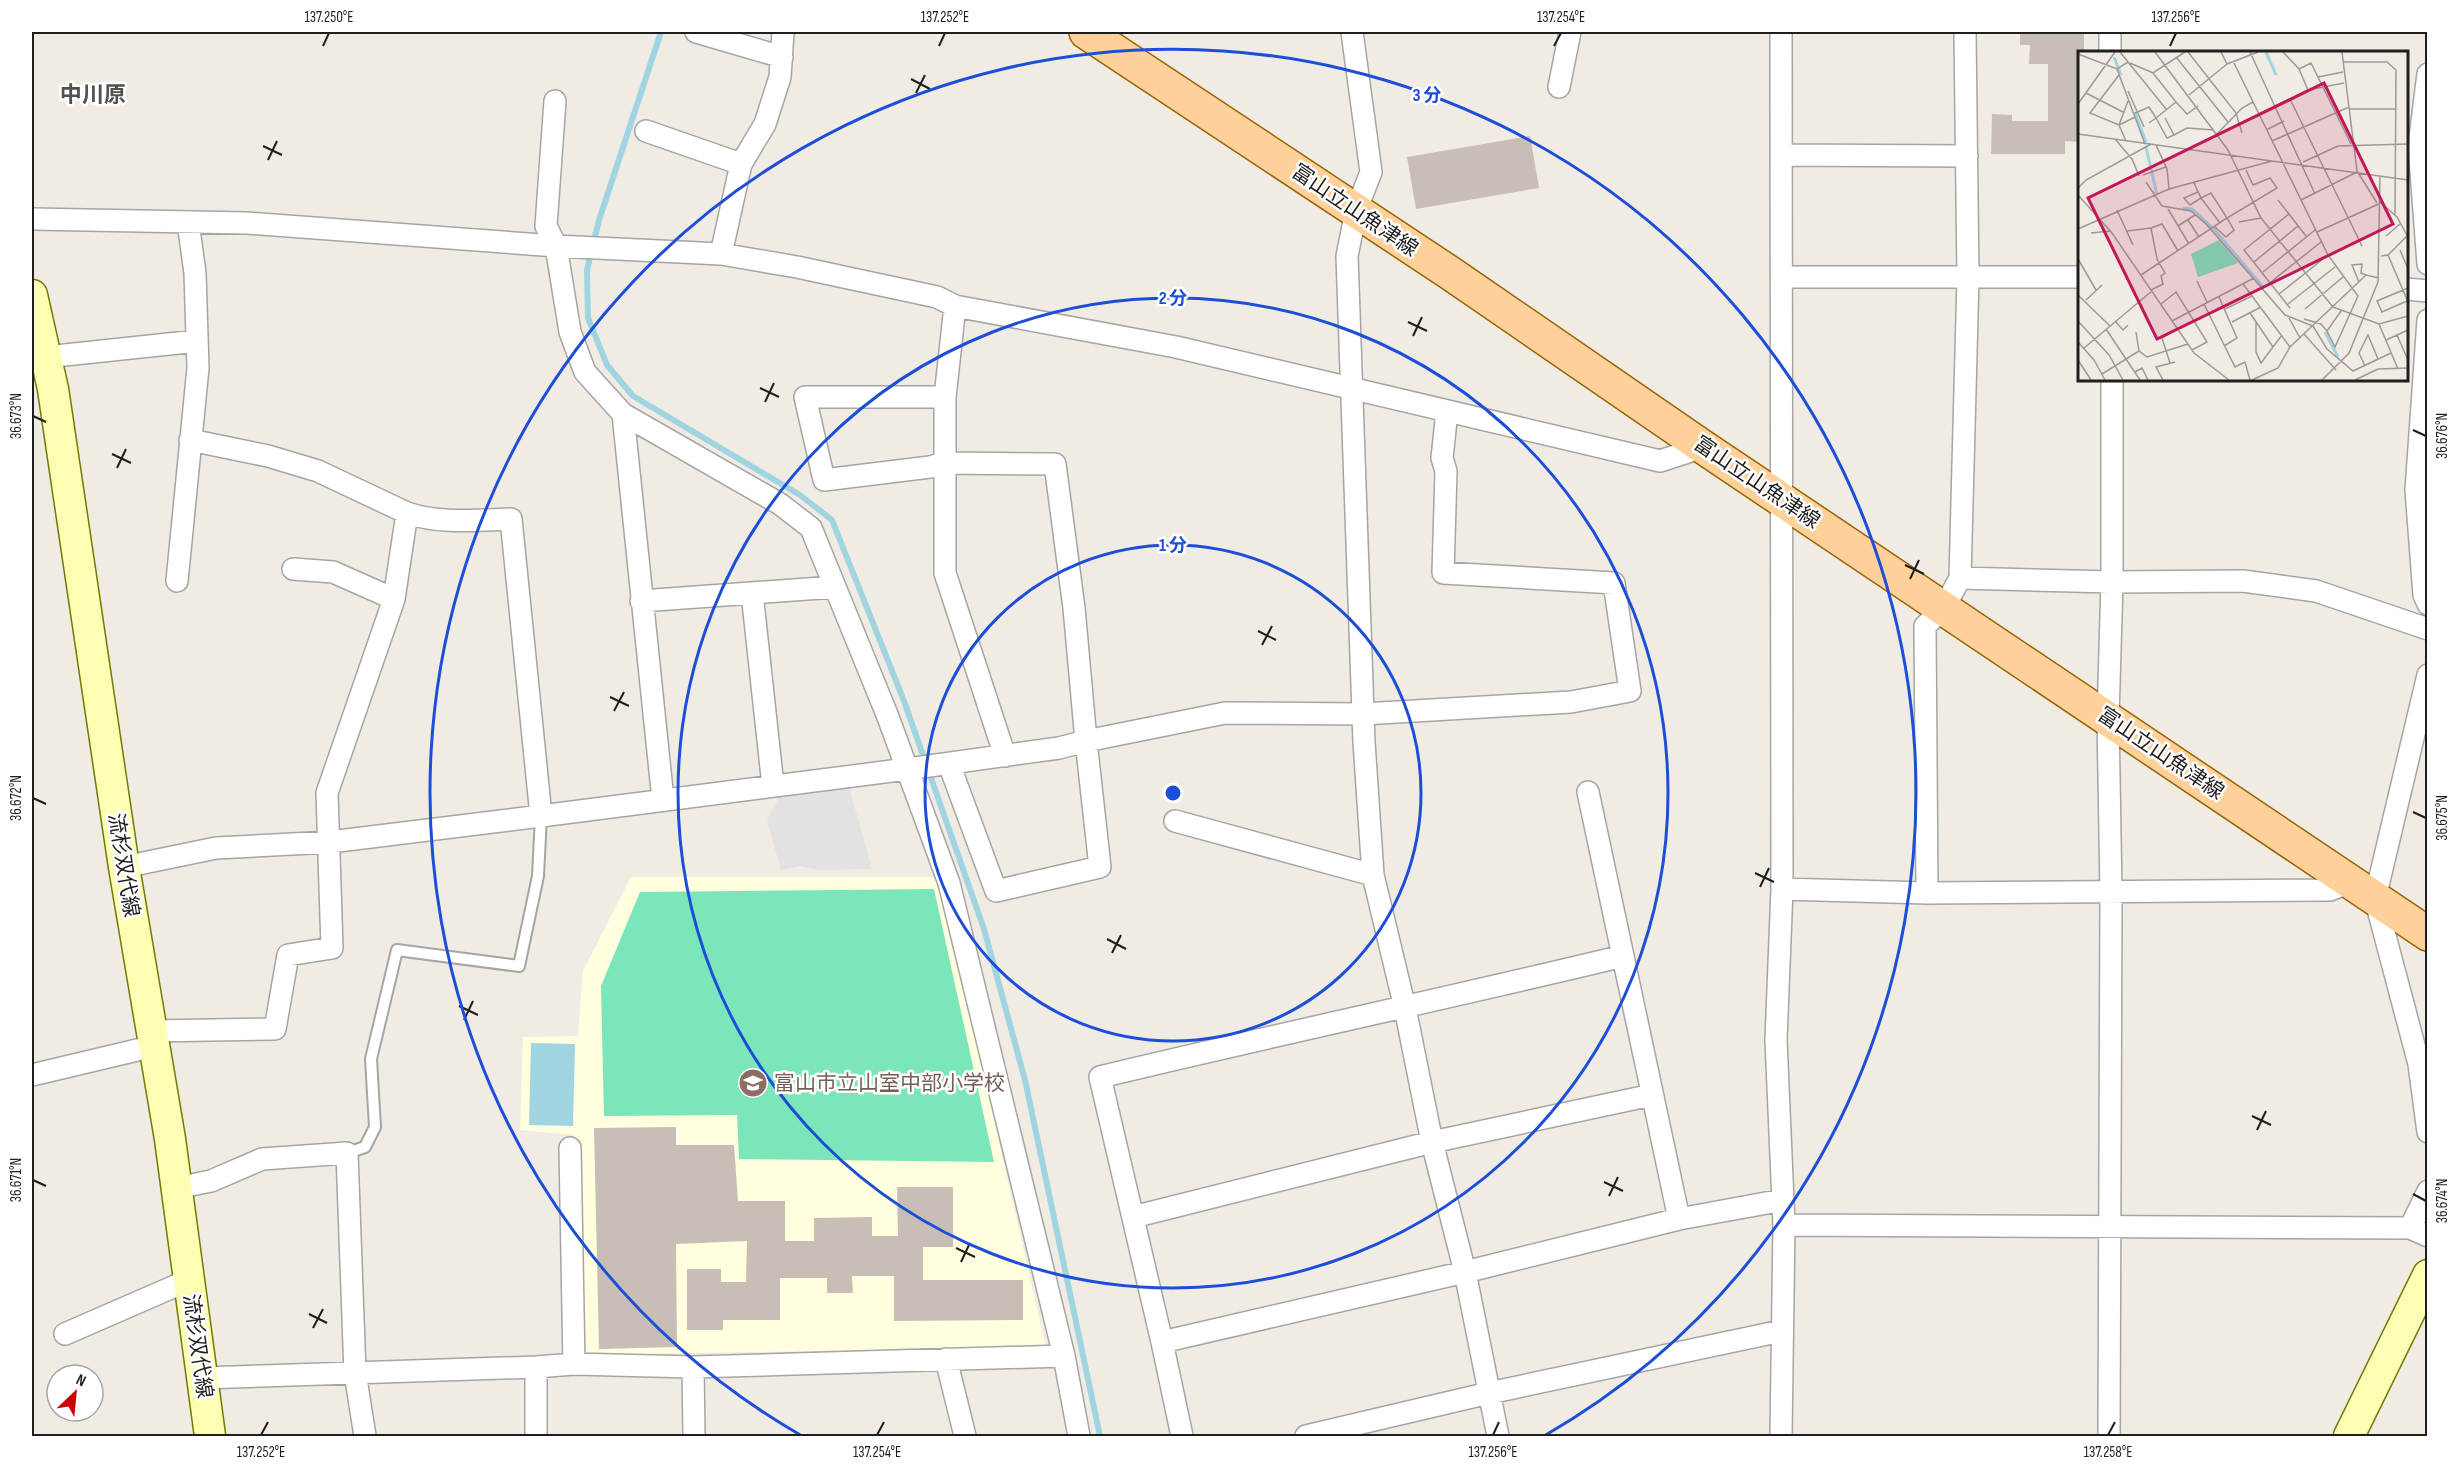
<svg xmlns="http://www.w3.org/2000/svg" width="2459" height="1468" font-family="'Sofia Sans Condensed','Noto Sans JP',sans-serif">
	<style>
		.education { fill: #fffede }
		.pitch { fill: #7be6ba }
		.parking { fill: #e2e2e2 }
		.water { fill: #a0d4e1 }
		.lines { fill: none; stroke-linecap: round; stroke-linejoin: round }
		.stream { stroke: #a0d4e1; stroke-width: 6 }
		.building { fill: #c8beb6 }
		.lane-casing { stroke: #a5a5a5; stroke-width: 14 }
		.street-casing { stroke: #a5a5a5; stroke-width: 24 }
		.secondary-casing { stroke: #707b00; stroke-width: 33 }
		.primary-casing { stroke: #996200; stroke-width: 36 }
		.lane { stroke: #fff; stroke-width: 10 }
		.street { stroke: #fff; stroke-width: 21 }
		.secondary { stroke: #fcfeb3; stroke-width: 30 }
		.primary { stroke: #ffd19a; stroke-width: 33 }
		.ticks { fill: none; stroke: #1e1e1e; stroke-width: 2 }
		.ring { fill: none; stroke: #1d4ed8; stroke-width: 3 }
		.labels { text-anchor: middle; stroke-width: 5; stroke-linejoin: round; paint-order: stroke }
		.street-label { font-size: 21px; fill: #1e1e1e; stroke: #fff }
		.education-label { font-size: 21px; fill: #785e54; stroke: #fff; text-anchor: start }
		.neighbourhood-label { font-size: 22px; font-weight: bold; fill: #515151; stroke: #fff }
		.inset-river { fill: none; stroke: #a0d4e1; stroke-width: 3 }
		.inset-road { fill: none; stroke: #9c9a95; stroke-width: 1.5 }
		.view { fill: #c2185b; fill-opacity: 0.15; stroke: #c2185b; stroke-width: 3 }
		.inset-edge { fill: none; stroke: #1e1e1e; stroke-width: 3 }
		.centre { fill: #1d4ed8; stroke: #fff; stroke-width: 3 }
		.ring-label { font-size: 18px; text-anchor: middle; font-weight: bold; fill: #1d4ed8; stroke: #fff; stroke-width: 5; stroke-linejoin: round; paint-order: stroke }
		.neatline { fill: none; stroke: #1e1e1e; stroke-width: 2 }
		.ticks-label { font-size: 15px; text-anchor: middle; fill: #1e1e1e }
	</style>
	<rect width="100%" height="100%" fill="#f0ece4"/>
	<path class="education" d="M631,877H938L1046,1347L581,1355L574,1135L520,1130L523,1037L578,1036L583,971Z"/>
	<path class="pitch" d="M934,889L994,1162L739,1159L737,1115L604,1116L601,986L640,892Z"/>
	<path class="parking" d="M849,787L872,869L818,870L800,866L781,870L767,820L780,797Z"/>
	<path class="water" d="M531,1043L575,1044L573,1126L529,1125Z"/>
	<g class="lines">
		<path class="stream" d="M661,32L599,220L587,270L588,318L607,365L633,396L800,495L832,520L904,701L984,929L1025,1080L1100,1436"/>
	</g>
	<path class="building" d="M2020,32H2084V52H2080V142L2065,141V154H1991L1992,114L2012,115V121H2048V64H2029L2030,45H2020Z
		M1530,136L1539,188L1416,209L1407,157Z
		M676,1127V1145H734L738,1201H785V1241H814V1218L872,1217V1236H898L897,1187H953V1247H923V1280H1023V1320L894,1321V1276H852L853,1293H827V1278H780V1320H723V1330H687V1269H721V1282H746L747,1241L676,1244L677,1347L599,1349L594,1128Z"/>
	<g class="lines">
		<g class="lane-casing">
			<path id="lane" d="M347,1153L365,1147L375,1127L371,1059L397,950L519,966L538,876L541,816"/>
		</g>
		<g class="street-casing">
			<path id="street" d="M696,32L782,57
				M1352,32L1371,172L1356,211L1347,256L1364,742L1373,875L1405,1008L1432,1142L1465,1272L1498,1436
				M2110,32V52
				M2428,74L2419,145L2428,264
				M1559,87L1570,32
				M555,101L546,226L556,246L570,332L585,372L623,414L780,504L811,528L888,717L949,883L1064,1356L1079,1436
				M646,131L741,164
				M1782,155L1967,156
				M32,219L247,223L556,246L721,254L797,267L937,297L955,306L1176,347L1660,461L1703,447
				M721,254L741,164L765,124L780,77L783,32
				M1782,277H2080
				M2406,289L2428,291
				M2428,320L2416,490L2424,595L2428,604
				M46,357L197,341
				M945,397H805L824,480L930,467L945,463V573L1005,756
				M623,414L663,800
				M407,513C439,524 477,520 511,519L541,816
				M293,569L333,572L394,599
				M1960,578L2112,582L2243,581L2316,591L2428,629
				M177,581L198,368L195,273L188,222
				M752,593L773,786
				M641,601L835,587
				M2428,675L2375,898L2419,1064L2428,1132
				M949,764L996,891L1100,867L1086,741L1225,713L1363,714L1571,702L1630,691L1614,583L1443,573L1446,471L1442,458L1447,411
				M1588,792L1679,1219
				M1175,821L1373,875
				M124,867L216,848L330,842L541,816L915,768L1059,748L1086,741L1074,608L1055,464L945,463V397L955,306
				M1782,889L1927,893L2330,890L2350,882
				M1927,893L1925,626L1944,608L1960,578L1968,278L1965,32
				M151,1031L275,1029L288,955L332,948L327,793L394,599L407,513L318,471L268,456L190,440
				M32,1075L154,1046
				M570,1148L574,1364
				M176,1188L211,1181L262,1159L347,1153L355,1373L365,1436
				M1133,1217L1432,1142L1652,1095
				M1784,1225L2410,1228L2428,1236
				M2410,1228L2428,1191
				M65,1334L189,1280
				M1162,1342L1465,1272L1679,1219L1783,1200
				M946,1359L965,1436
				M536,1367V1436
				M693,1367L694,1436
				M202,1378L536,1367L574,1364L693,1367L1064,1356
				M1182,1436L1162,1342L1100,1077C1274,1035 1449,998 1623,956
				M1306,1436L1489,1393L1781,1331
				M1781,1436L1784,1225L1776,1040L1782,889L1781,32
				M2109,1436L2111,893L2108,718L2112,582V380"/>
		</g>
		<g class="secondary-casing">
			<path id="secondary" d="M32,295L53,389L124,867L170,1139L210,1436
				M2349,1436L2428,1275"/>
		</g>
		<g class="primary-casing">
			<path id="primary" d="M1086,32L1450,273L1703,447L2428,934"/>
		</g>
		<use href="#lane" class="lane"/>
		<use href="#street" class="street"/>
		<use href="#secondary" class="secondary"/>
		<use href="#primary" class="primary"/>
	</g>
	<path class="ticks" d="M323,46L329,33M939,46L945,33M1554,46L1561,33M2170,46L2176,33M911,79L930,89M916,93L925,75M263,146L282,155M268,160L277,141M1408,322L1427,331M1413,336L1422,317M760,388L779,397M765,402L774,383M33,416L46,422M2413,430L2426,436M112,454L131,463M117,468L126,449M1905,565L1924,574M1910,579L1919,560M1258,631L1276,640M1262,645L1272,626M610,697L629,706M614,711L624,692M33,798L46,804M2413,812L2426,818M1755,873L1774,882M1760,887L1769,868M1107,939L1126,949M1112,953L1121,935M459,1006L478,1015M464,1020L473,1001M2252,1116L2271,1125M2257,1130L2266,1111M33,1180L46,1186M1604,1182L1623,1191M2413,1194L2426,1201M1609,1196L1618,1177M956,1248L975,1257M961,1262L970,1243M309,1314L327,1323M313,1328L323,1309M261,1435L268,1422M877,1435L884,1422M1493,1435L1499,1422M2108,1435L2115,1422"/>
	<g class="ring">
		<circle cx="1173" cy="793" r="248"/>
		<circle cx="1173" cy="793" r="495"/>
		<path d="M802 1436A743 743 0 1 1 1544 1436"/>
	</g>
	<defs>
		<g id="school-disc" transform="scale(1.5)"><circle r="9.5" fill="#8d6e63" stroke="#fff"/><path d="M0-5L7-2L0 1L-7-2ZM-4 1L0 2.5L4 1V4Q0 6-4 4Z" fill="#fff"/></g>
	</defs>
	<g fill-rule="evenodd">
		<use href="#school-disc" x="753" y="1083"/>
	</g>
	<g class="labels">
		<g class="street-label">
			<text transform="translate(1355 210) rotate(34)" y="7">富山立山魚津線</text>
			<text transform="translate(1757 482) rotate(34)" y="7">富山立山魚津線</text>
			<text transform="translate(2161 753) rotate(34)" y="7">富山立山魚津線</text>
			<text transform="translate(124 865) rotate(81)" y="7">流杉双代線</text>
			<text transform="translate(198 1346) rotate(82)" y="7">流杉双代線</text>
		</g>
		<g class="education-label">
			<text x="774" y="1090">富山市立山室中部小学校</text>
		</g>
		<g class="neighbourhood-label">
			<text x="93" y="102">中川原</text>
		</g>
	</g>
	<g transform="translate(2078 51)">
		<rect width="330" height="330" fill="#f0ece4"/>
		<path d="M141,189L160,212L120,226L113,203Z" fill="#7be6ba"/>
		<path class="inset-river" d="M188,1L198,24M36,6L43,24M57,62L68,91M68,96L79,144M105,157L114,158L135,177L185,236M247,281L260,306"/>
		<path class="inset-road" d="M42,1L88,58M77,1L150,99L183,167L255,256L301,273L330,265M110,1L158,62L164,82M143,1L149,13L180,1M172,1L237,143M205,1L221,18L230,39M264,1L279,120L299,152M0,3L39,18L50,11M98,6L150,71M266,11H309L318,19L317,164M52,12L75,22L107,1M156,12L250,204L280,245L257,296L249,280L263,260M39,18L67,93M221,18L233,12L273,93M75,22L98,51M41,24L12,62L41,74L50,50M240,26L265,21M50,40L66,76M8,42L45,61M111,44L149,13M212,48L284,195M0,53L37,1M271,58H318M55,63L71,56L78,67L98,51L109,63L120,55M181,63L230,39L266,32M87,67L96,84L109,77L136,79M71,72L78,67L89,87L96,84M188,79L206,70M0,83L330,129M139,83L164,57L175,51M37,88L54,108L61,125M48,90L41,74L57,66M194,90L271,56M78,94L89,118L91,138M225,111L260,95L330,93M65,124L88,116M68,131L84,155L113,160L129,174L207,264L235,275L249,298L275,320L313,302M0,137L8,129L73,93M120,141L106,147L112,154L123,147L142,172M0,144L34,182L116,302L151,329M200,149L228,185M223,149L277,122M90,158L111,193M39,159L55,194M211,163L166,199L212,257M110,169L121,186M161,171L183,167M100,175L117,164M137,176L148,186L156,179L149,167L199,137L192,127L175,134L168,119M73,177L84,173L100,200M0,178L91,138L194,110M49,180L73,177L79,208L87,222L83,225L85,233L73,239M239,181L303,152L319,166L330,186M13,182L33,180M308,185L322,173M322,199L330,218M310,204L330,251M303,205L310,204L329,185M0,208L18,239M176,211L220,175M185,221L237,179M63,224L149,167L133,142L123,147L116,132M119,230L129,251M281,231L274,214L284,213L283,222L288,224M165,233L212,296M184,238L243,191M201,243L250,204M0,244L32,275M141,246L159,287L146,295M8,249L24,234M329,250L304,261L299,250L330,237M83,253L98,241L129,291L114,299M126,253L157,316L167,311L172,329M210,253L257,216M147,258L174,245M227,258L265,226M172,262L195,296M211,267L222,287M226,268L243,273L249,280M0,270L31,304L45,329M37,270L45,279L50,274M94,270L176,227M178,270V301L183,312L204,284M154,271L183,256M301,273L320,318M28,278L62,329M58,281L61,300M226,283L258,319M319,284L330,309M308,289L330,279M0,291L16,309L27,329M6,297L74,240M0,309L13,329M92,312L84,287L99,278M287,315L281,302L290,284L300,308M57,321L64,317L70,329M24,323L61,300L69,306L110,293M85,329L78,316L97,311M174,329L200,317L212,296L288,224L301,227M244,329L271,302L300,231L302,125M277,329L300,318L330,317"/>
		<path class="view" d="M246,32L315,173L79,288L10,147Z"/>
		<rect width="330" height="330" class="inset-edge"/>
	</g>
	<circle cx="1173" cy="793" r="9" class="centre"/>
	<g class="ring-label">
		<text x="1427" y="101">3 分</text>
		<text x="1173" y="304">2 分</text>
		<text x="1173" y="551">1 分</text>
	</g>
	<rect width="2459" height="1468" fill="none" stroke="#ffffff" stroke-width="66"/>
	<g transform="translate(75 1393) rotate(26)"><circle r="28" fill="#ffffff" stroke="#a5a5a5" stroke-width="1.5"/>
	<path d="M0-4.5L10 22L0 15L-10 22Z" fill="#cd0005"/>
	<text y="-9" font-size="16" font-weight="bold" text-anchor="middle" fill="#1e1e1e">N</text>
	</g>
	<rect x="33" y="33" width="2393" height="1402" class="neatline"/>
	<g class="ticks-label">
		<text x="329" y="22">137.250°E</text>
		<text x="945" y="22">137.252°E</text>
		<text x="1561" y="22">137.254°E</text>
		<text x="2176" y="22">137.256°E</text>
		<text transform="translate(16 416) rotate(-90)" y="5">36.673°N</text>
		<text transform="translate(2442 436) rotate(-90)" y="5">36.676°N</text>
		<text transform="translate(16 798) rotate(-90)" y="5">36.672°N</text>
		<text transform="translate(2442 818) rotate(-90)" y="5">36.675°N</text>
		<text transform="translate(16 1180) rotate(-90)" y="5">36.671°N</text>
		<text transform="translate(2442 1201) rotate(-90)" y="5">36.674°N</text>
		<text x="261" y="1457">137.252°E</text>
		<text x="877" y="1457">137.254°E</text>
		<text x="1493" y="1457">137.256°E</text>
		<text x="2108" y="1457">137.258°E</text>
	</g>
</svg>
